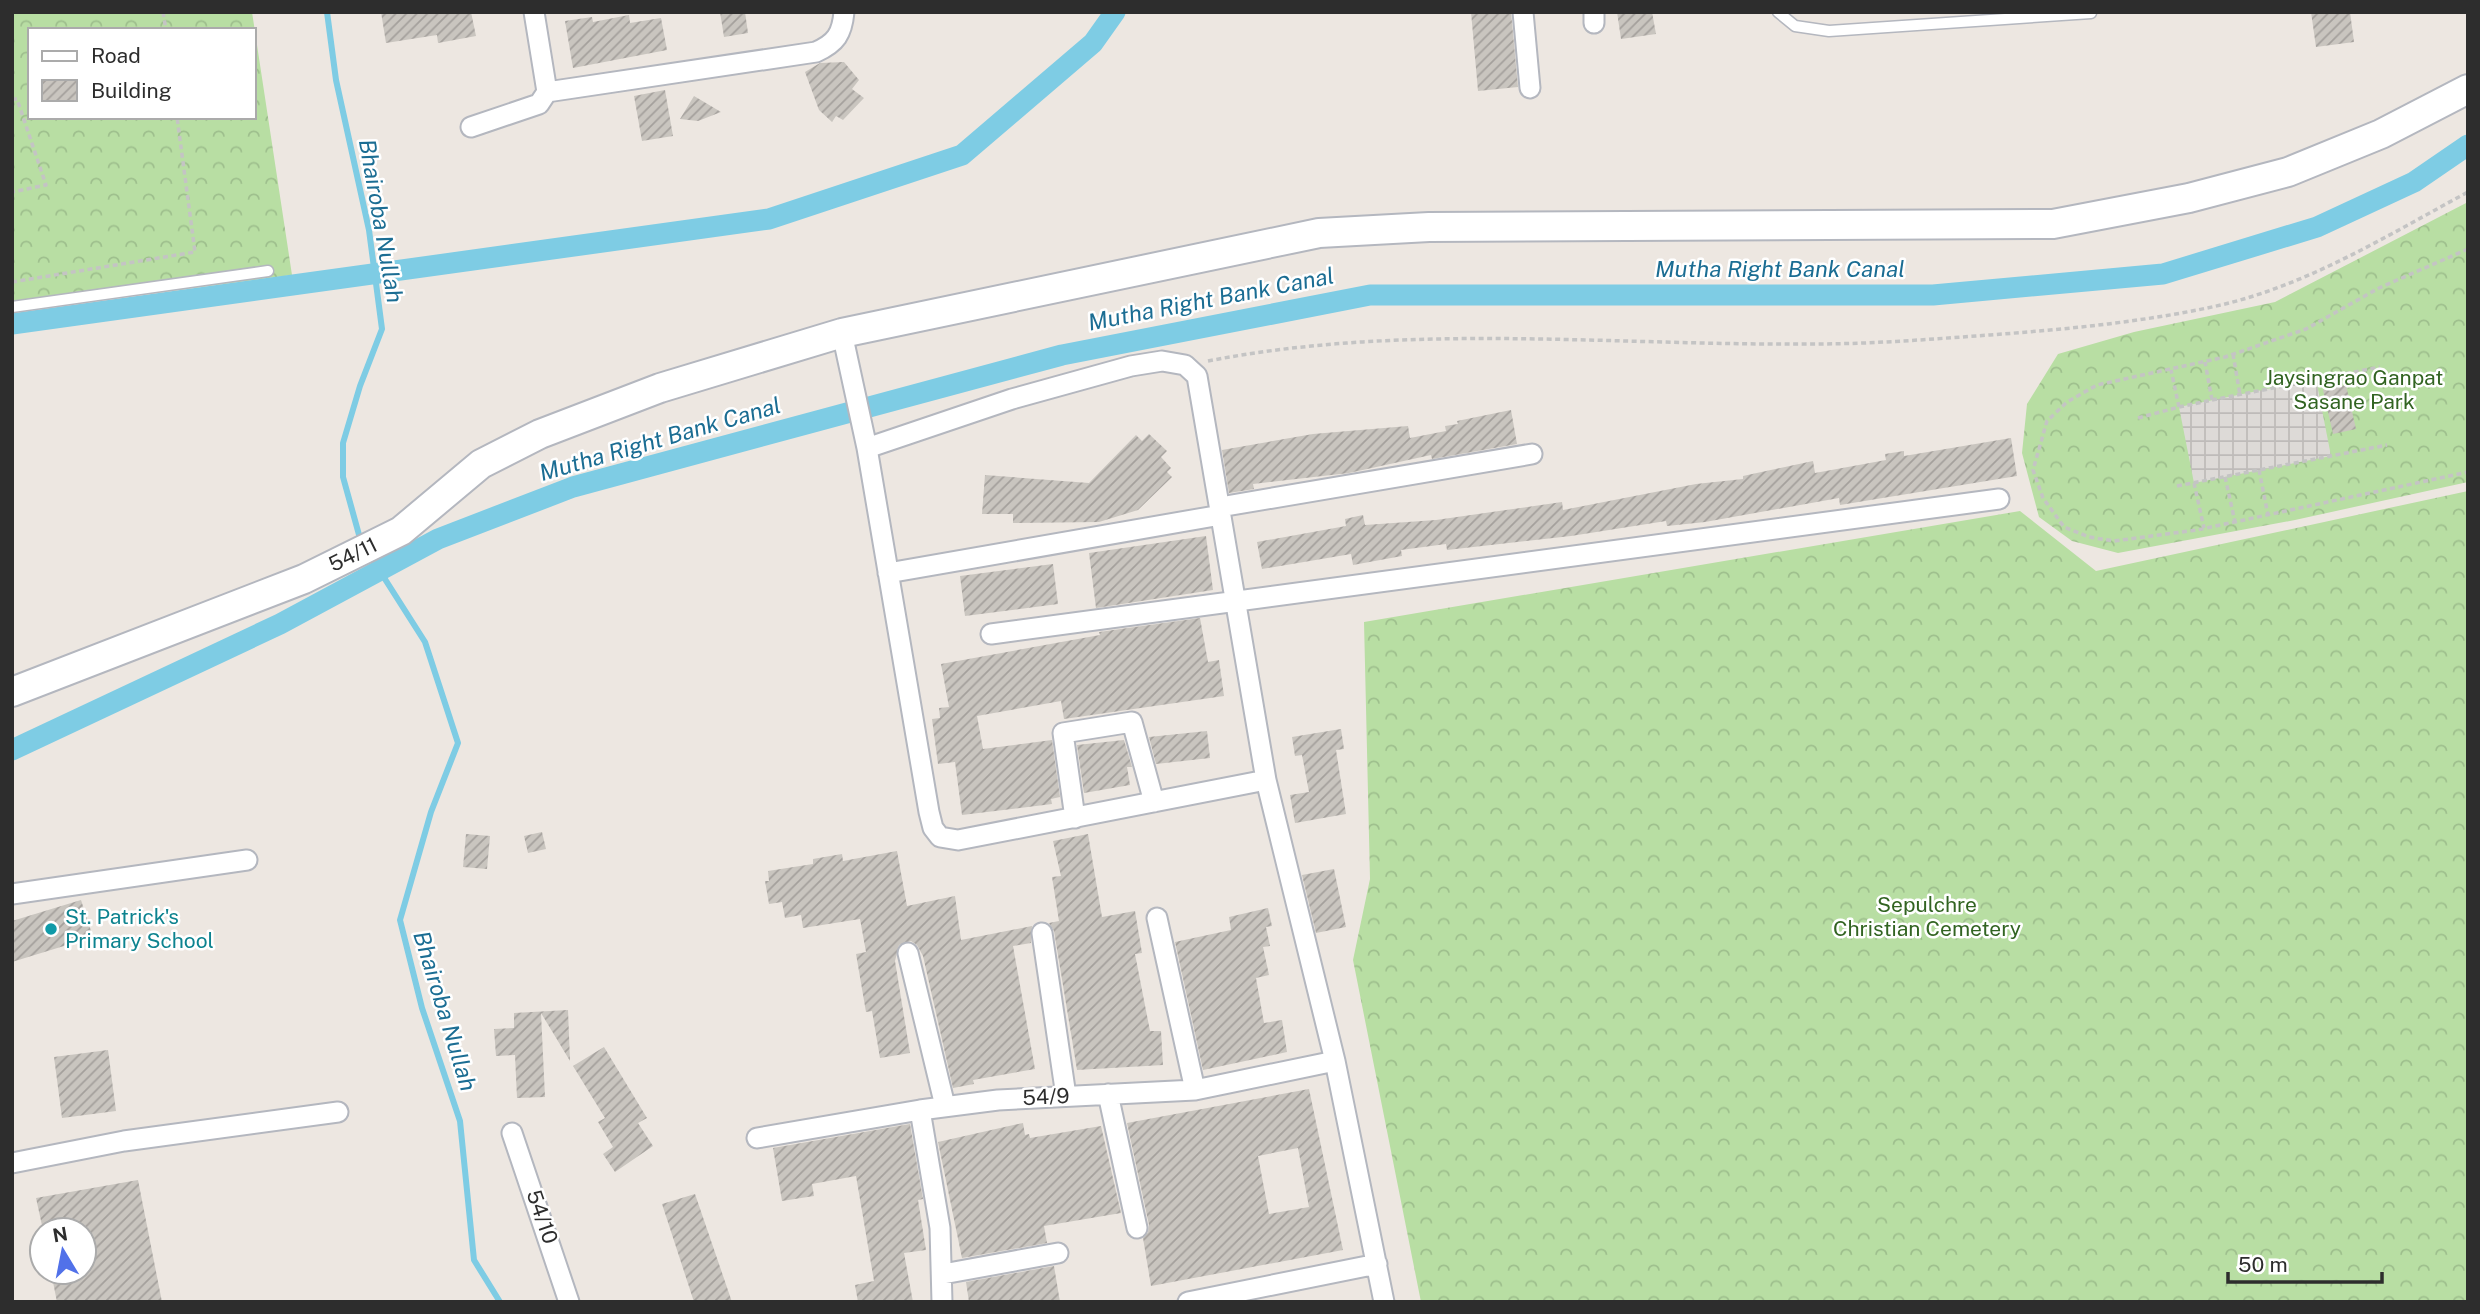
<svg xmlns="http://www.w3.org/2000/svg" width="2480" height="1314" font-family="'Public Sans',sans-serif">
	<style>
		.forest { fill: url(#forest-crowns); fill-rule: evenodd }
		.plaza { fill: url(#plaza-grid) }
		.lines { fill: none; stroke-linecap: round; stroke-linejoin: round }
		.stream { stroke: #7ecce4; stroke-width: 6 }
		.canal { stroke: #7ecce4; stroke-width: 21 }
		.building { fill: url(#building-hatch); fill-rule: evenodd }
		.lane-casing { stroke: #b4b7bf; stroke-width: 13 }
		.street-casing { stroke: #b4b7bf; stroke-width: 23 }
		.secondary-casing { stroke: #b4b7bf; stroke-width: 32 }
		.path { stroke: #c4c4c4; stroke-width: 3.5; stroke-dasharray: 5 3.5; stroke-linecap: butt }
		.lane { stroke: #fff; stroke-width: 10 }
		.street { stroke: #fff; stroke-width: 19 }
		.secondary { stroke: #fff; stroke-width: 28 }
		.culture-dot { fill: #0f9aa8; stroke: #fff; stroke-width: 2.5 }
		.labels { text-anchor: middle; stroke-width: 5; stroke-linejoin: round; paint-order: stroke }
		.park-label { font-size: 21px; fill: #326422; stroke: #fff }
		.street-label { font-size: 21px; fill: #2d2d2d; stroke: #fff }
		.culture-label { font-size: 21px; fill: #0d838f; stroke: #fff; text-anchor: start }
		.water-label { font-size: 23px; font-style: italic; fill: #1b6d93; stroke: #fff }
	</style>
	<defs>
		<pattern id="forest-crowns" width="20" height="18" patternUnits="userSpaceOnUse" patternTransform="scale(1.75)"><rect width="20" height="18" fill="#b8dea3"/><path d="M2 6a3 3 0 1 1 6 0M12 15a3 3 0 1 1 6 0" fill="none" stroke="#9ebf8d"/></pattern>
		<pattern id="plaza-grid" width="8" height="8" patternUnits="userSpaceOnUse" patternTransform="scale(1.75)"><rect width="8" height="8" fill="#dddad7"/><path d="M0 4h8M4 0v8" fill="none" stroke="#bebbb9"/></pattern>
		<pattern id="building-hatch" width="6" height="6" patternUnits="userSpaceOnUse" patternTransform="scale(1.75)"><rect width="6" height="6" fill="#c9c5bf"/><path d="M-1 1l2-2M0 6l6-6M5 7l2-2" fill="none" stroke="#a4a09c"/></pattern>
	</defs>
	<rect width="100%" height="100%" fill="#ede7e1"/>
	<path class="forest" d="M12,12H252L292,275L12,312ZM30,30H254V117H30Z
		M2468,202V482L2295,520L2118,553L2072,541L2039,517L2022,453L2027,404L2058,354L2134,332L2275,302Z
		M2468,491V1302H1421L1353,960L1370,879L1364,622L2020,511L2096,571Z"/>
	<path class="plaza" d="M2316,379L2331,456L2194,483L2179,407Z"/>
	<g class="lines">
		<path class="stream" d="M327,12L336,80L369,230L382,329L360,386L343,443V477L361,542
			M369,554L425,642L458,743L431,812L400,920L422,1008L460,1121L474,1260L500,1302"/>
		<path class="canal" d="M12,324L769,219L962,155L1093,43L1115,12
			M12,750L280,624L438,539L573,487L1062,355L1370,295H1933L2163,274L2317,227L2414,182L2468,145"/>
	</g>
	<path class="building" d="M381,12H471L476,36L438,43L437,35L386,43Z
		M720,12H745L748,33L724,37Z
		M1471,12H1511L1518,87L1478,91Z
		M1617,12H1652L1656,34L1621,39Z
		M2311,12H2350L2354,42L2316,47Z
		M629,15L630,23L661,18L667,50L573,68L565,21L592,17L593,22Z
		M844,62L859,80L852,89L864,98L843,120L836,116L832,122L819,110L805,72L820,63Z
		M665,90L673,136L642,141L634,96Z
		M694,96L721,112L698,121L680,119Z
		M2346,385L2356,429L2333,434L2323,390Z
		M1511,410L1517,444L1432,459L1431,455L1349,473L1253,484L1254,489L1229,493L1222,450L1313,434L1408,426L1410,438L1446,431L1445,426L1458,424L1457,421Z
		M1149,434L1167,451L1161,457L1171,468L1167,472L1172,477L1138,510L1099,522L1013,523V514H982L985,475L1089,483L1136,435L1142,441Z
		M2011,438L2017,476L1840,505L1839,498L1705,522L1667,526L1666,521L1571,536L1447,550L1446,544L1401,550L1402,556L1353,565L1351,554L1262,569L1257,542L1346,526L1345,519L1363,515L1365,525L1436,520L1562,502L1563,510L1696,484L1743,479V476L1813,461L1815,473L1886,460L1885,454L1904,451V456Z
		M1206,536L1213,590L1096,608L1089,553Z
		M1053,564L1058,604L965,616L960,576Z
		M1200,618L1208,662L1219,660L1224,696L1064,719L1061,701L977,716L983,749L1052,740L1060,797L1051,799L1052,804L962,815L955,762L938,764L932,719L940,718L939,708L949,707L941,664L1100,635L1099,632Z
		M1341,729L1344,749L1336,750L1346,814L1295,823L1290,795L1309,792L1302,755L1295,756L1292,737Z
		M1207,731L1210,758L1156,764L1149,737Z
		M1124,740L1132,767H1127L1130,785L1084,793L1077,745Z
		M542,832L546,849L528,853L524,836Z
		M466,834L490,836L487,869L463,867Z
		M1088,834L1102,917L1135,911L1142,953L1135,954L1150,1031H1161L1163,1065L1077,1070L1054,931L1049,923L1059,921L1052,877L1061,876L1053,841Z
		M897,851L907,906L955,896L961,940L1032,926L1031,943L1013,946L1035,1069L973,1080L974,1084L953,1088L923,956L917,945L911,941L899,945L895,961L910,1053L880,1058L872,1011L866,1012L856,954L866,952L860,919L803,928L801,915L785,918L782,902L769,904L765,881H769L768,871L813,864V859L842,854L843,861Z
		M1334,869L1346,927L1316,933L1302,875Z
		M81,900L93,937L12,962V921Z
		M1268,908L1272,926L1266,927L1270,946L1263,947L1269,975L1256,978L1264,1023L1282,1020L1287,1052L1203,1070L1175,942L1231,930L1229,917Z
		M568,1010L570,1061L541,1013L545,1097L517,1098L515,1055L496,1056L494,1029L514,1028V1013Z
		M604,1047L647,1118L638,1123L653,1146L615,1172L603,1154L613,1147L598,1122L605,1118L573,1066Z
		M108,1050L116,1111L62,1118L54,1057Z
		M1309,1089L1343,1250L1151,1286L1143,1238L1148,1232L1149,1225L1127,1123ZM1298,1148L1309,1207L1269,1214L1258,1156Z
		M1023,1123L1025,1135L1029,1134L1030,1138L1101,1126L1121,1213L1044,1226L1047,1243L962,1258L938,1142Z
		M910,1124L923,1199L918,1200L926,1250L904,1253L913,1302H858L855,1285L874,1281L856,1176L812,1184L814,1196L782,1201L773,1148Z
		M138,1180L162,1302H57L51,1272H84V1230H43L36,1198Z
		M695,1194L732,1302H694L662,1204Z
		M1054,1266L1060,1302H969L966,1282Z"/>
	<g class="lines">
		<g class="lane-casing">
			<path id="lane" d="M1778,12L1795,26L1829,31L2091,13
				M12,307L268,271"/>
		</g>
		<g class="street-casing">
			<path id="street" d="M1523,12L1530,88
				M1594,12V23
				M547,92L816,52C836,43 842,34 844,12
				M471,127L539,104L547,92L534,12
				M842,333L867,448L929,812L933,828L940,837L958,840L1266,780
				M867,448L1012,399L1131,366L1162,361L1185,365L1197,376L1266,780L1335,1061L1384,1302
				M1220,507L1532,454
				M888,573L1221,515
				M991,634L1999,499
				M1075,818L1063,733L1132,722L1154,802
				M12,894L247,860
				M1157,918L1195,1090
				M1042,933L1066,1096
				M908,953L945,1106
				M1108,1094L1137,1228
				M920,1110L940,1228L942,1302
				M512,1133L569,1302
				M757,1138L920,1110L998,1100L1195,1090L1335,1061
				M12,1163L124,1141L338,1112
				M943,1274L1058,1253
				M1188,1302L1377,1264"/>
		</g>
		<g class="secondary-casing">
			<g id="secondary">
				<path id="s1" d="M12,692L304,579L401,531L481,464L540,434L660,388L842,333L1319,233L1429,227L2053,224L2189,198L2288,172L2381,134L2468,89"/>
			</g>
		</g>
		<path class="path" d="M163,12L166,30
			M12,99H17L46,185L12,192
			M2468,249L2379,288L2306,329L2225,357L2097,385L2067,402L2047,421L2033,470L2043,498L2064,527L2089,537L2114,541L2197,530L2468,472
			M12,282L195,252L177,117
			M2233,354L2240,395
			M1208,361C1408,322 1613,346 1815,344C1874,344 1932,339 1990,335C2068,329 2145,322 2221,305C2310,284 2388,235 2468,192
			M2212,400L2380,367
			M2179,407L2212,400L2205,362
			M2138,418L2179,407L2171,370
			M2259,470L2268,515
			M2225,477L2235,522
			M2194,483L2204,528
			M2177,486L2387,445"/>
		<use href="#lane" class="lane"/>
		<use href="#street" class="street"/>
		<use href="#secondary" class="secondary"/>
	</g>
	<circle class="culture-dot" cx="51" cy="929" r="7"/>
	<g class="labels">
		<g class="park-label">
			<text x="2354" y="385">Jaysingrao Ganpat<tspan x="2354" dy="24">Sasane Park</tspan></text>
			<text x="1927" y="912">Sepulchre<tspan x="1927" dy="24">Christian Cemetery</tspan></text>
		</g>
		<g class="street-label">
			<text dy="7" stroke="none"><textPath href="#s1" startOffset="368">54/11</textPath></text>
			<text transform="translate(1046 1097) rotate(-3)" y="7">54/9</text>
			<text transform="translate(542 1217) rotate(71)" y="7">54/10</text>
		</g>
		<g class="culture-label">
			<text x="65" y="924">St. Patrick's<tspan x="65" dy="24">Primary School</tspan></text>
		</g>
		<g class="water-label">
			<text transform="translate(381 221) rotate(80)" y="8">Bhairoba Nullah</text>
			<text x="1780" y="277">Mutha Right Bank Canal</text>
			<text transform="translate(1211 299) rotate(-11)" y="8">Mutha Right Bank Canal</text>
			<text transform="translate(660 439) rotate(-16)" y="8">Mutha Right Bank Canal</text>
			<text transform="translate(445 1011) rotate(73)" y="8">Bhairoba Nullah</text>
		</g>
	</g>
	<rect width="2480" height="1314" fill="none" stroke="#2d2d2d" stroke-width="28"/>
	<rect x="28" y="28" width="228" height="91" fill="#ffffff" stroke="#ababab" stroke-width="2"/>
	<rect x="42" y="51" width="35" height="10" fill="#ffffff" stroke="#ababab" stroke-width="2"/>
	<text x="91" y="63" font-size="21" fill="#2d2d2d">Road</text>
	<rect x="42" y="80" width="35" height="21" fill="url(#building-hatch)" stroke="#ababab" stroke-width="2"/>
	<text x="91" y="98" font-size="21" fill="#2d2d2d">Building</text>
	<g transform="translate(63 1251) rotate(350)"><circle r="33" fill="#ffffff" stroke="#ababab" stroke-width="2"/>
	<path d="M0-5L12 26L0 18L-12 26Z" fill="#5171e9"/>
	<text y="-10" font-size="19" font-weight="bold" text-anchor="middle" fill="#2d2d2d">N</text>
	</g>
	<path d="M2228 1272v10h154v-10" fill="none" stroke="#2d2d2d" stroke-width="3.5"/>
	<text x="2238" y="1272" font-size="21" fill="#2d2d2d" stroke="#ffffff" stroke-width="5" paint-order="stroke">50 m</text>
</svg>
